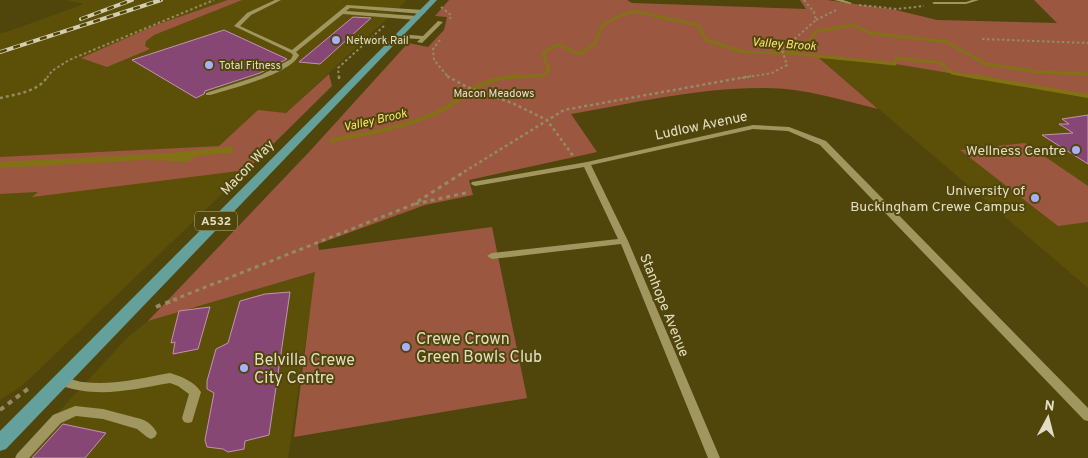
<svg xmlns="http://www.w3.org/2000/svg" width="1088" height="458" font-family="Overpass,sans-serif">
	<style>
		.built { fill: #5c5009 }
		.green { fill: #9c5741 }
		.water { fill: #827215 }
		.lines { fill: none; stroke-linecap: round; stroke-linejoin: round }
		.stream-far1 { stroke: #827215; stroke-width: 3 }
		.stream { stroke: #827215; stroke-width: 4 }
		.building { fill: #874775; stroke: #c392b4 }
		.path-far3 { stroke: #938c60; stroke-width: 2; stroke-dasharray: 2.5 2.5; stroke-linecap: butt }
		.path-far2 { stroke: #938c60; stroke-width: 2.5; stroke-dasharray: 3 3; stroke-linecap: butt }
		.path-far1 { stroke: #938c60; stroke-width: 3; stroke-dasharray: 4 4; stroke-linecap: butt }
		.path { stroke: #938c60; stroke-width: 4; stroke-dasharray: 5 5; stroke-linecap: butt }
		.minor { fill: #a0965f; fill-rule: evenodd }
		.major { fill: #64a19c; fill-rule: evenodd }
		.rail-casing { stroke: #d4ceb0; stroke-width: 4 }
		.rail { stroke: #50460c; stroke-width: 2.5; stroke-dasharray: 7; stroke-linecap: butt }
		.poi-dot { fill: #a8b0fc; stroke: #50460c; stroke-width: 2 }
		.labels { text-anchor: middle; stroke-width: 4; stroke-linejoin: round; paint-order: stroke }
		.far-poi-label { font-size: 11px; fill: #e3dec3; stroke: #50460c; text-anchor: start }
		.far-park-label { font-size: 11px; fill: #f2dbd4; stroke: #50460c }
		.far-water-label { font-size: 12px; font-style: italic; fill: #fce572; stroke: #50460c }
		.shield { fill: #50460c; stroke: #b7b08c; stroke-width: 1 }
		.shield-label { font-size: 12px; font-weight: bold; fill: #e3dec3 }
		.street-label { font-size: 14px; fill: #e3dec3; stroke: #50460c }
		.poi-label { font-size: 14px; fill: #e3dec3; stroke: #50460c; text-anchor: end }
		.near-poi-label { font-size: 16px; fill: #e3dec3; stroke: #50460c; text-anchor: start }
	</style>
	<rect width="100%" height="100%" fill="#50460c"/>
	<path class="built" d="M67,0H407L286,113L258,110L219,146L0,158V33H4L84,4Z
		M818,57L895,64L1088,96V288Z
		M247,170L24,384L0,400V194L39,192L34,196Z
		M316,272L288,458H16L128,337L148,321Z"/>
	<path class="green" d="M228,0H242L154,35L146,41L145,46L150,49L107,67L81,58L156,25Z
		M449,0H627L632,3L806,9L800,0H827L896,10L937,20L1057,23L1034,0H1088V96L895,64L819,58L878,109C842,100 804,88 766,88C700,87 635,103 571,114L597,152L469,180L473,195L425,205L318,244L319,250L492,227L527,398L294,437L315,272L148,321L310,151L408,43L428,47L444,30L447,17L435,16Z
		M329,74L332,86L247,170L32,197L38,192L0,194V157L219,146L258,110L286,113Z
		M1025,143L1088,186V222L1058,226L960,150Z"/>
	<path class="water" d="M233,146L232,153L196,156L188,162L147,160L0,168V162L171,153Z"/>
	<g class="lines">
		<path class="stream-far1" d="M789,53L805,45L817,31L853,25L870,33L947,42L986,64L1038,72L1088,74
			M505,78L544,75L549,71L543,54L550,48L559,45L579,54L595,44L602,26L617,17L633,11L698,25L706,40L743,52L789,53L895,64L896,58L941,63L952,73L979,78"/>
		<path class="stream" d="M972,76L1088,96
			M331,140C367,134 403,128 436,113C451,107 461,96 475,88C487,81 501,78 515,76"/>
	</g>
	<path class="building" d="M353,17L371,18L320,64L299,62Z
		M224,30L287,59L260,73L205,91L204,94L196,98L132,60Z
		M1088,115V164L1042,135L1073,133L1059,124H1069L1062,119Z
		M290,292L269,435L245,441L244,449L228,452L223,449L207,447L205,440L214,393L207,389V381L216,349L228,343L240,301L265,294Z
		M210,307L198,349L173,354L175,342L171,343L179,311Z
		M63,424L106,433L85,458H32Z"/>
	<g class="lines">
		<path class="path-far3" d="M859,5L897,9L924,6
			M441,7L451,15L450,19
			M816,20L836,10
			M358,36L370,38
			M982,39L1088,43
			M440,40L433,49L434,60L449,78
			M47,78L52,71L69,60L214,0
			M339,78L338,68L384,26
			M742,78L772,73L787,65L782,50L816,20L814,12L804,0"/>
		<path class="path-far2" d="M339,76V79
			M447,76L467,87L512,103L547,120L574,157
			M0,98C17,94 38,92 48,76
			M459,175L564,110L751,76"/>
		<path class="path-far1" d="M415,204L470,192
			M173,300L412,205L461,174"/>
		<path class="path" d="M156,307L177,299
			M0,410L29,388"/>
		<path class="minor" d="M275,0H281L251,15L240,26L292,50L347,5L423,10L426,12L423,14L350,8L346,11L417,16L420,18L417,20L343,14L296,52L299,55C291,74 230,89 210,95H206V93L261,75L291,59L293,55L291,53L234,26L247,13Z
			M834,0H843L852,3L850,4Z
			M972,0H979L966,4H934L932,3L934,2H966Z
			M438,21L443,22L422,43L417,42L420,39L399,38L396,36L399,34L423,36Z
			M753,125L789,127L826,141L1088,408V421L1084,420L820,145L788,131L753,129L591,165L628,241L720,458H708L621,244L492,259L487,256L492,253L618,239L584,167L475,186L471,184L472,182L587,162Z
			M170,373C182,377 194,381 201,392L192,422L188,423L184,422L182,418L189,394L178,386L170,383C129,390 97,399 56,384L54,381L56,378C65,375 74,381 83,382C112,386 142,378 170,373Z
			M75,406L103,409L141,419C148,421 154,427 157,433L155,437L151,439L147,437L137,429L103,419L76,416L61,423L29,458H15L17,454L53,415Z"/>
		<path class="major" d="M430,0H437L6,449L0,451V431Z"/>
		<g class="rail-casing">
			<path id="rail" d="M81,19L132,0
				M0,52L161,0"/>
		</g>
		<use href="#rail" class="rail"/>
	</g>
	<g class="poi-dot">
		<circle cx="336" cy="40" r="5"/>
		<circle cx="209" cy="65" r="5"/>
		<circle cx="1076" cy="150" r="5"/>
		<circle cx="1035" cy="198" r="5"/>
		<circle cx="406" cy="347" r="5"/>
		<circle cx="244" cy="368" r="5"/>
	</g>
	<g class="labels">
		<g class="far-poi-label">
			<text x="346" y="44">Network Rail</text>
			<text x="219" y="69">Total Fitness</text>
		</g>
		<g class="far-park-label">
			<text x="494" y="97">Macon Meadows</text>
		</g>
		<g class="far-water-label">
			<text transform="translate(784 44) rotate(4)" y="4">Valley Brook</text>
			<text transform="translate(375 120) rotate(-13)" y="4">Valley Brook</text>
		</g>
		<rect class="shield" x="195" y="211.5" width="42" height="19" rx="4"/>
		<g class="shield-label">
			<text x="216" y="225">A532</text>
		</g>
		<g class="street-label">
			<text transform="translate(701 125) rotate(-12)" y="5">Ludlow Avenue</text>
			<text transform="translate(247 167) rotate(-46)" y="5">Macon Way</text>
			<text transform="translate(665 305) rotate(68)" y="5">Stanhope Avenue</text>
		</g>
		<g class="poi-label">
			<text x="1066" y="155">Wellness Centre</text>
			<text x="1025" y="195">University of<tspan x="1025" dy="16">Buckingham Crewe Campus</tspan></text>
		</g>
		<g class="near-poi-label">
			<text x="416" y="344">Crewe Crown<tspan x="416" dy="18">Green Bowls Club</tspan></text>
			<text x="254" y="365">Belvilla Crewe<tspan x="254" dy="18">City Centre</tspan></text>
		</g>
	</g>
	<g transform="translate(1048 418) rotate(7)" stroke="#50460c" stroke-width="4" paint-order="stroke">
	<path d="M0-4L9 19L0 12L-9 19Z" fill="#e3dec3"/>
	<text y="-8" font-size="14" font-weight="bold" text-anchor="middle" fill="#e3dec3">N</text>
	</g>
</svg>
